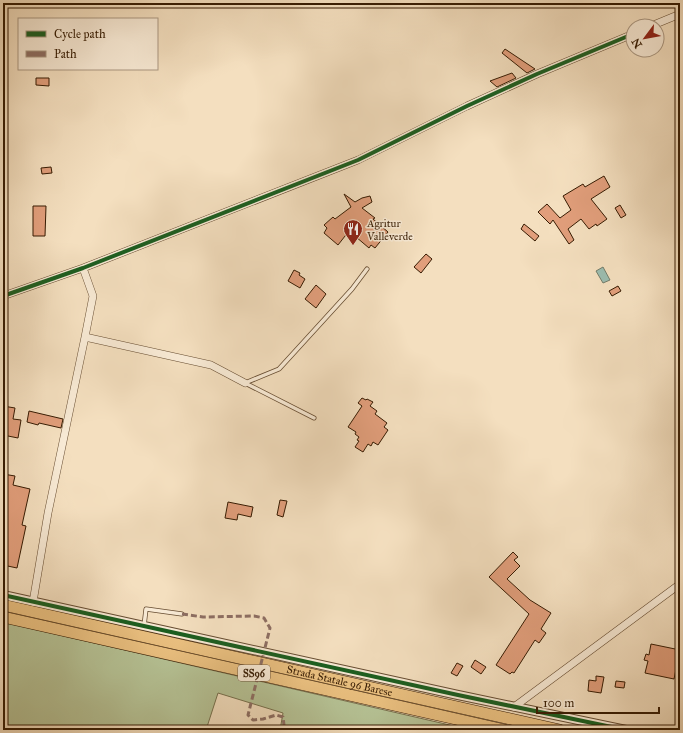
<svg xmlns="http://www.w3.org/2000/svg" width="683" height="733" font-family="'IM FELL Great Primer',serif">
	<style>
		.green { fill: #b6c396; stroke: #766f4c }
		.water { fill: #9cbdb0; stroke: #737c6a }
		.building { fill: #e19e7b; stroke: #361b02 }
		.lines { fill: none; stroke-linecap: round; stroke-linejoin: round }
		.service-casing { stroke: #664c31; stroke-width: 5 }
		.minor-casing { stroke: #664c31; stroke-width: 8 }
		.tertiary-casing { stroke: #664c31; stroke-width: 10 }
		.trunk-casing { stroke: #361b02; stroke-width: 12 }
		.service { stroke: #f8ead5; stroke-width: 3.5 }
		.minor { stroke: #f8ead5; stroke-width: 7 }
		.tertiary { stroke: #f8ead5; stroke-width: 8 }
		.trunk { stroke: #eac080; stroke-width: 11 }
		.quiet { stroke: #8d6e63; stroke-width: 3; stroke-dasharray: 6 3; stroke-linecap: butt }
		.cycleway-casing { stroke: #f8ead5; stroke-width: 6 }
		.cycleway { stroke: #1b5e20; stroke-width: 4 }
		.labels { text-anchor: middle; stroke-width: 3; stroke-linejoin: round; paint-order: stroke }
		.shield { fill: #f8ead5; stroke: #705941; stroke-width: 1 }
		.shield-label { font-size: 10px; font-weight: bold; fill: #361b02 }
		.poi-label { font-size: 11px; fill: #361b02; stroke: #f8ead5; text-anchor: start }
		.street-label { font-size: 11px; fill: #361b02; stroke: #f8ead5 }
	</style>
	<rect width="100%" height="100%" fill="#f4dfbf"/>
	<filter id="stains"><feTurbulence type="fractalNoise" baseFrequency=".005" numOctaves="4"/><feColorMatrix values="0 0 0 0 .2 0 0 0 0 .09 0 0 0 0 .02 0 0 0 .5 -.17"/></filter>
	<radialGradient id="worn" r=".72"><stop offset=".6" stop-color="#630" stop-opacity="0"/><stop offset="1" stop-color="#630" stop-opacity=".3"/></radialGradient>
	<path class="green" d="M3,622L454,726L453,730H280L283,713L218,693L206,730H3Z"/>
	<path class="water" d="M603,267L610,280L603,283L596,271Z"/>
	<path class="building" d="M505,49L535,69L527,73L502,53Z
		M512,73L516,78L497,87L490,81Z
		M36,78H49V86L36,85Z
		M51,167L52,173L42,174L41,168Z
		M604,176L610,187L591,199L607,219L597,226L596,224L589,229L581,219L568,229L574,240L569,244L553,220L550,224L538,212L547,204L560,218L571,210L563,196L583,184L585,187Z
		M344,194L355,202L362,198L370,196L372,202L362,208L375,218L373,219L388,232L375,248L371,245L369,248L349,231L338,245L324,233L327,228L324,225L333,217L335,219L351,207Z
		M620,205L626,215L621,218L615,208Z
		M33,206H46L45,236H33Z
		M524,224L539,236L535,241L521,229Z
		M426,254L432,259L421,273L414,267Z
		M294,270L300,273L299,275L305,279L300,288L288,281Z
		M316,285L326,294L316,308L305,299Z
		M618,286L621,291L612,296L609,291Z
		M362,398L366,400L367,399L373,402L370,406L377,411L375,414L387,423L384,427L388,430L378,445L373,442L371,446L368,444L363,452L355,447L359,441L357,440L359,437L355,434L356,432L348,427L362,406L358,403Z
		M3,406L15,408L13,419L21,420L18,438L3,435Z
		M29,411L63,419L61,428L39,423L38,425L27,422Z
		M3,474L15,476L13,485L30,489L22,525L26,526L17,568L3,565Z
		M280,500L287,501L283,517L277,515Z
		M228,502L253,507L251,517L238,514L237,520L225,518Z
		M513,552L518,557L514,560L520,566L507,579L530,600L551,613L541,629L546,633L539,643L535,640L514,673L512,672L510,674L496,665L529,614L489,577Z
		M651,644L680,650L674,679L645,673L648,661L644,660L646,654L649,655Z
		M475,660L486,667L481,674L471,667Z
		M457,663L463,666L457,676L451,673Z
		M596,676L604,677L601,693L588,691L589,680L596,681Z
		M616,681L625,682L624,688L615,687Z"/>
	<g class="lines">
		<g class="service-casing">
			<path id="service" d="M245,383L279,369L352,289L367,269
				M245,383L314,418
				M144,626L146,609L182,614"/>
		</g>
		<g class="minor-casing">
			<path id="minor" d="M651,26L680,14
				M3,296L83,268L358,160L467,106L537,74L633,34
				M85,337L211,365L245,383
				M33,602L48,513L85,337L93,296L83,268
				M514,707L680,584"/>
		</g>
		<g class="tertiary-casing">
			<path id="tertiary" d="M3,595L212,641L458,695L626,730"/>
		</g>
		<g class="trunk-casing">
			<g id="trunk">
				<path id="s1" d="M3,605L560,730"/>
				<path d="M3,617L505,730"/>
			</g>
		</g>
		<use href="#service" class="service"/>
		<use href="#minor" class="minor"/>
		<use href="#tertiary" class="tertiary"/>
		<use href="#trunk" class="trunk"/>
		<path class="quiet" d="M182,614L203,617L254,616L264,618L270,628L248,715L253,720L263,719L276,715L283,717L284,725L283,730"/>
		<g class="cycleway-casing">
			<path id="cycleway" d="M3,296L83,268L358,160L467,106L537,74L633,34
				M3,595L212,641L458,695L626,730"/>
		</g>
		<use href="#cycleway" class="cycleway"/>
	</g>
	<defs>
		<g id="restaurant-pin" transform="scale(1)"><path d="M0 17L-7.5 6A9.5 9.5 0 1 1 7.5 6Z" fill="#8f2418" stroke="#f8ead5"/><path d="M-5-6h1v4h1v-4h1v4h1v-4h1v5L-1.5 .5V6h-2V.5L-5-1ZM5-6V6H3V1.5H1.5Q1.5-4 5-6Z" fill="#fff"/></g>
	</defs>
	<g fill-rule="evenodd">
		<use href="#restaurant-pin" x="353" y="229"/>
	</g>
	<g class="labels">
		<rect class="shield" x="238" y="665" width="32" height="16" rx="3"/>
		<g class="shield-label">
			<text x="254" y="677">SS96</text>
		</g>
		<g class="poi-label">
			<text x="367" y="227">Agritur<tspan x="367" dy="13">Valleverde</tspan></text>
		</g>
		<g class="street-label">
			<text dy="4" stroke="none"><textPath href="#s1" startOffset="345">Strada Statale 96 Barese</textPath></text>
		</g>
	</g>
	<rect width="683" height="733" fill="none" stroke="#f4dfbf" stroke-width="16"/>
	<rect x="4" y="4" width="675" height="725" fill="none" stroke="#361b02" stroke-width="2"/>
	<rect x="8" y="8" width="667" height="717" fill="none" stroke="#361b02"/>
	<rect x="18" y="18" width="140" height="52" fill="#f8ead5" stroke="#aa9781"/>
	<rect x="26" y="31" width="20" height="6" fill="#1b5e20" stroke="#aa9781"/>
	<text x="54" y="38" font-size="12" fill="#361b02">Cycle path</text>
	<rect x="26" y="51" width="20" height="6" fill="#8d6e63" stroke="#aa9781"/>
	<text x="54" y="58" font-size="12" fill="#361b02">Path</text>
	<g transform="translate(645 38) rotate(238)"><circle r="19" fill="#f8ead5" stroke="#aa9781"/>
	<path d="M0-3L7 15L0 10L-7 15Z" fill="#8f2418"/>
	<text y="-6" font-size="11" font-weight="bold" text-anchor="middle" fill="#361b02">N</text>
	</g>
	<path d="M537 707v6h122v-6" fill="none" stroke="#361b02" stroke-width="2"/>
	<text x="543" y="707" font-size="12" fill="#361b02" stroke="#f8ead5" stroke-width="3" paint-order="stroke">100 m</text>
	<rect width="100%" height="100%" filter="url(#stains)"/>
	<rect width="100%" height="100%" fill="url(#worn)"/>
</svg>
